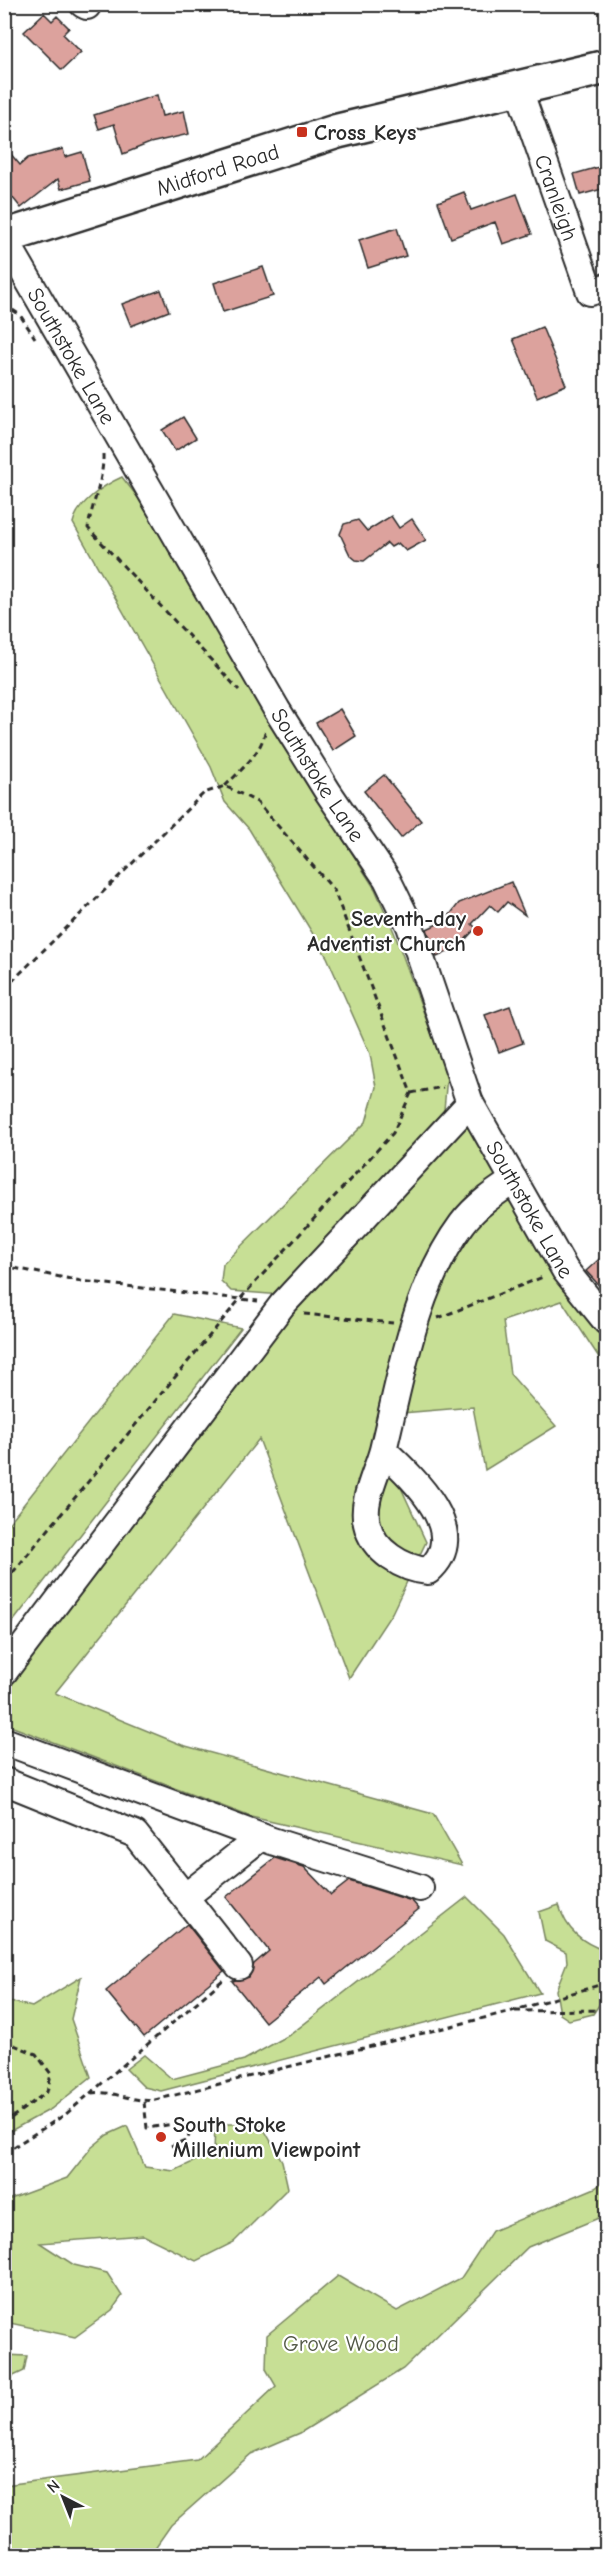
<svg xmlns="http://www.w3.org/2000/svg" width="611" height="2560" font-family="'Comic Neue',sans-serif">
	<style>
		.green { fill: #c7df95; stroke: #798560; stroke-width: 1.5 }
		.building { fill: #dca29d; stroke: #2b2b2b; stroke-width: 1.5 }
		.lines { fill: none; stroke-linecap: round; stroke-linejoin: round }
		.minor-casing { stroke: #2b2b2b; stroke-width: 30 }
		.major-casing { stroke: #2b2b2b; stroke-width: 38 }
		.path { stroke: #2b2b2b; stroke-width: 3; stroke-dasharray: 6 4.5; stroke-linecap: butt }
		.minor { stroke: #fff; stroke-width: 26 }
		.major { stroke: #fff; stroke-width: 33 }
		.poi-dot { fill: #c8321e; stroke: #fff; stroke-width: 2 }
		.labels { text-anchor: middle; stroke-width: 4.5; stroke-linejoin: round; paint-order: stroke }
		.poi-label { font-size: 22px; font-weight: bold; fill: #2b2b2b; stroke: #fff; text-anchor: start }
		.street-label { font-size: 22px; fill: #2b2b2b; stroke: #fff }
		.park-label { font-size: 22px; fill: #525846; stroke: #fff }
	</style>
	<rect width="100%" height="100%" fill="#fff"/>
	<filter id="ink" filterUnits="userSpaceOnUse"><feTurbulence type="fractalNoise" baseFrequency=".0167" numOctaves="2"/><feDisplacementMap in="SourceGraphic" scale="12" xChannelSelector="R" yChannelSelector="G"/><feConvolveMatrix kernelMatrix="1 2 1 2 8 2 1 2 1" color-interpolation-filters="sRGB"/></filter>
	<g filter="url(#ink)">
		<path class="green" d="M122,477L139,499L322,806L375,889L394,932L447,1076L444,1110L434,1134L282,1295L231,1291L221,1281L223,1264L366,1122L376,1087L370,1054L327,957L249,829L225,802L211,767L73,523C77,503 104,485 122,477Z
			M467,1123L562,1279L606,1334V1363L604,1365L562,1301L503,1321L510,1374L556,1426L485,1470L473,1407L402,1413L391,1466L426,1542L392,1613L349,1678L259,1439L55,1693L182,1745L433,1814L462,1865L251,1817L5,1724L4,1688L293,1303Z
			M174,1314L241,1328L5,1632V1528Z
			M467,1897L504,1934L540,1993L161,2091L144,2087L126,2069L144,2055L172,2079L244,2060L291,2034Z
			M559,1905C566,1930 582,1943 606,1951V2001L601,2002L593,2014L569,2020L560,2014L556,1990L567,1962L566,1952L545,1941L539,1912Z
			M81,1977L71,2019L91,2077L51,2109L5,2134V2000L32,2007Z
			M215,2124H261L282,2161L288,2188L234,2242L196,2261L143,2235L40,2243L74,2265L107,2273L122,2296L112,2310L75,2337L5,2322V2201L67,2178L91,2148L107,2135L127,2126L145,2167L174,2171L214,2152Z
			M606,2180V2215L528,2247L403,2369L300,2433L251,2454L171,2525L150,2555H5V2485L197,2460L276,2386L266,2369L267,2335L338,2276L397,2311L461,2278L492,2231L595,2188Z
			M5,2355L27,2356L24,2371L5,2380Z"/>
		<path class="building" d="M44,13L52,21L57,16L69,28L63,34L81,52L62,70L24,32Z
			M157,95L162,116L184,111L189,134L150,143L123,154L114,124L99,129L94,115Z
			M4,146L20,165L28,158L63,149L65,157L82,152L90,181L61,189L58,179L21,208L4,187Z
			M606,165V188L580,195L574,174Z
			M464,192L471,210L517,194L532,234L503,244L495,222L451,238L438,202Z
			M397,228L406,256L368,268L359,240Z
			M263,267L273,296L223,312L214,283Z
			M161,290L169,311L131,326L122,304Z
			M542,327L566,385L537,397L513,339Z
			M183,417L196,438L175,451L162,430Z
			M391,516L399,528L412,519L426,540L406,551L398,543L391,547L387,543L364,561L356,560L350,555L340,534L344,524L358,520L367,531Z
			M340,709L356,736L333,751L316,723Z
			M384,775L421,821L401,838L364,791Z
			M511,882L525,915L507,902L498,912L490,905L472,924L476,928L462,943L458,940L448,952L437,957L427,929L446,920L459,903Z
			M510,1006L523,1043L499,1052L485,1015Z
			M606,1253V1293L586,1271Z
			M275,1858L304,1867L331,1895L349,1881L412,1901L419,1909L326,1984L321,1977L265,2022L232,1981L249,1977L254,1964L269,1951L226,1897Z
			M187,1924L224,1971L144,2037L106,1991Z"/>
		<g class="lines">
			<g class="minor-casing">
				<g id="minor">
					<path d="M83,4L87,6"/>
					<path id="s1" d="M518,87L590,292L606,287"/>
					<path id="s2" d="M4,238L277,710L328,792L387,879L410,926L470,1103L565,1270L606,1321"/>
					<path d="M383,1450C413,1478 473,1533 428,1571C403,1569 373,1551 367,1524C361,1501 377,1473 383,1450C402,1373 414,1289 462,1224C476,1205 496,1192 514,1180"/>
					<path d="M4,1672L282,1305L470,1103"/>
					<path d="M4,1741L272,1841L420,1888"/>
					<path d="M4,1781L135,1834L239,1966"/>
					<path d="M185,1897L261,1837"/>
				</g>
			</g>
			<g class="major-casing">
				<g id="major">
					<path id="s3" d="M4,237L338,131L606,67"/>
				</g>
			</g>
			<path class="path" d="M4,304L20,315L35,338
				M103,454C104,479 92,503 88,528L239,690
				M225,786C241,770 261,753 265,732
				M4,989L204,793L225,786L257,802L334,890L411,1093L393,1133L240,1299L4,1583
				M411,1093L443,1087
				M4,1266L81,1281L258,1301
				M304,1314L393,1323
				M438,1318L543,1277
				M515,2011L606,2010
				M4,2041L36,2054L51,2074L47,2092L4,2123
				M92,2093C115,2090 132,2103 155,2100L512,2011L606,1983
				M144,2102L147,2128L181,2123L190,2131L188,2139L171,2146
				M4,2153L66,2114L224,1979"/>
			<use href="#minor" class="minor"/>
			<use href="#major" class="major"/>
		</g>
	</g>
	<g class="poi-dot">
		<rect x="296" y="126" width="12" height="12" rx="3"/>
		<circle cx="478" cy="931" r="6"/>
		<circle cx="161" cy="2137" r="6"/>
	</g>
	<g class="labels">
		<g class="poi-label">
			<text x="314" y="140">Cross Keys</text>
			<text x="466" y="926" text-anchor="end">Seventh-day<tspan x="466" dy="25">Adventist Church</tspan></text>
			<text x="173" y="2132">South Stoke<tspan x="173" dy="25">Millenium Viewpoint</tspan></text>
		</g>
		<g class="street-label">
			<text dy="8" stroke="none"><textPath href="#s3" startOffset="224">Midford Road</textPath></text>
			<text dy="8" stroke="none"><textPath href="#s1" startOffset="117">Cranleigh</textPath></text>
			<text dy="8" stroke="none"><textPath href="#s2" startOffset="136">Southstoke Lane</textPath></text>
			<text dy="8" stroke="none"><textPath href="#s2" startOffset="622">Southstoke Lane</textPath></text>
			<text dy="8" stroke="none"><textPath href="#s2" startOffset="1108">Southstoke Lane</textPath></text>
		</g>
		<g class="park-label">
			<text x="341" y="2351">Grove Wood</text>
		</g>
	</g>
	<rect width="611" height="2560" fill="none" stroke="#fff" stroke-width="24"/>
	<rect x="12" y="12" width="587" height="2536" fill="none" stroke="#2b2b2b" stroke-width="2" filter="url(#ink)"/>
	<g transform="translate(63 2497) rotate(318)" stroke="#ffffff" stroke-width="4.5" paint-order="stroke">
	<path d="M0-4.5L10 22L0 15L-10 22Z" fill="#2b2b2b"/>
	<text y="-9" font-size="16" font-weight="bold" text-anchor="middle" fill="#2b2b2b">N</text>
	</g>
</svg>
